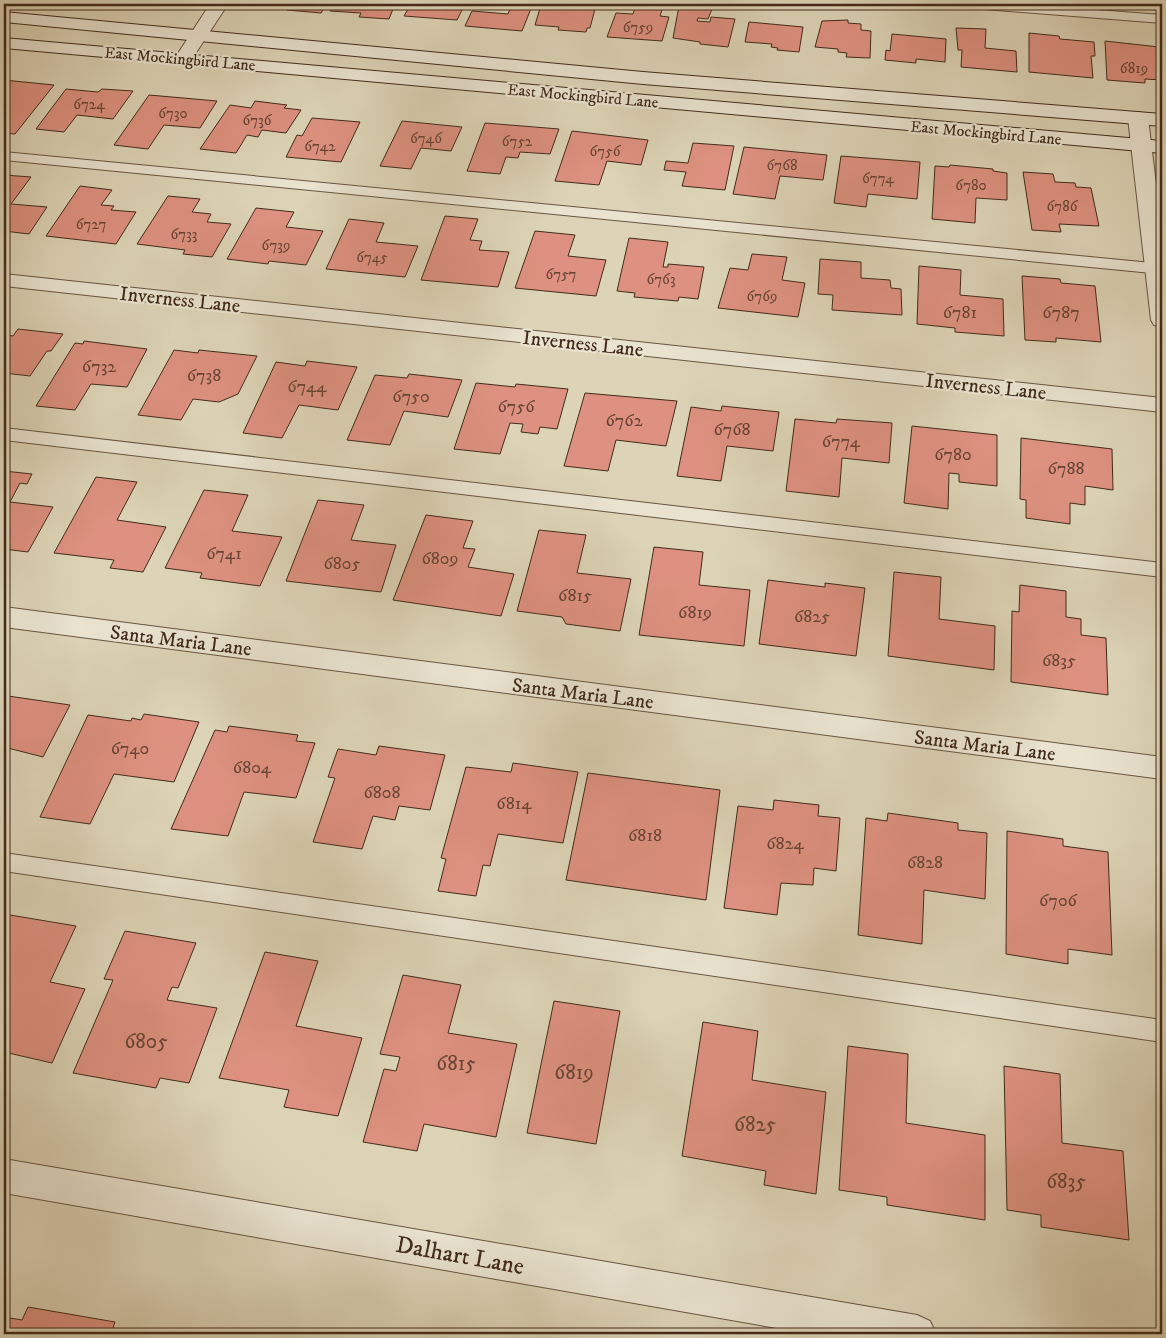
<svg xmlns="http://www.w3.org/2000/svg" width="1166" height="1338" font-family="'IM FELL DW Pica',serif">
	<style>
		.building { fill: #de9180; stroke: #422b1a }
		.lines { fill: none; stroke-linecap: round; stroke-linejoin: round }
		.service-casing { stroke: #695541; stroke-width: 2 }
		.minor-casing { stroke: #695541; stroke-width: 2 }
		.secondary-casing { stroke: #422b1a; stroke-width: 2 }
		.service { fill: #e9e3d0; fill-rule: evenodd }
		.minor { fill: #e9e3d0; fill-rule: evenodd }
		.secondary { fill: #e9e3d0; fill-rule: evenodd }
		.labels { text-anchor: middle; stroke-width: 4.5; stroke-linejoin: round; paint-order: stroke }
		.far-number-label { font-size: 15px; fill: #694434 }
		.far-street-label { font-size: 16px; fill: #422b1a; stroke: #e9e3d0 }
		.number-label { font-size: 18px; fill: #694434 }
		.street-label { font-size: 20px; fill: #422b1a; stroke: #e9e3d0 }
		.near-number-label { font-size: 21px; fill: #694434 }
		.near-street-label { font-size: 24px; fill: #422b1a; stroke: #e9e3d0 }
	</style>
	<rect width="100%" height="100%" fill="#ddd4b7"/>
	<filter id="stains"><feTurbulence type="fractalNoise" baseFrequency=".004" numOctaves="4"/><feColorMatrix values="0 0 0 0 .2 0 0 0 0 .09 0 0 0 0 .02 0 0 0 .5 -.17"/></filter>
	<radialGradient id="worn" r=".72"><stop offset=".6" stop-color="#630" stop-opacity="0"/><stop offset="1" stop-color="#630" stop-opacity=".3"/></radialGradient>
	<path class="building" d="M270,4H327L321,13L287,10L290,6Z
		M333,4H395L389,19L359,17L361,13L330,11Z
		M411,4H465L457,20L404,16Z
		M512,4L532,6L522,31L465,26L472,11L508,14Z
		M541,5L586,7L595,9L590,28H587L586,32L558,30L559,27L535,25Z
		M636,5L663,7L660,16L669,17L662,41L607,37L616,13L633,14Z
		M679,6L712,9L708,19L698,18L697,21L710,22L711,17L735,19L728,47L700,44V42L673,38Z
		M848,20V23L861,24V30L871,31L870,58L846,57L847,53L838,52V49L815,47L822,21Z
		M749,22L803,27L799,52L777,50L778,48L771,47L772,44L745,42Z
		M956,28L986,29L985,48L1016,51L1017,72L961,67L962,50H958Z
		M1029,33L1059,36L1060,39L1094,42L1095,56H1091L1093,78L1029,72Z
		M892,34L946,39L945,62L916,59V63L885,60L886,50L890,51Z
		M1105,41L1159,47L1162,57V80L1145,79V83L1107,80Z
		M4,80L54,85L15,134L4,133Z
		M66,89L98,92L102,89L133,91L113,119L77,115L64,132L36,129Z
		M149,95L217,101L200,128L164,125L148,149L114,145Z
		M255,101L287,105L284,108L301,110L286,133L262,130L258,137L247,135L236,153L200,149L230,105L251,108Z
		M312,118L360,122L341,162L286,157L297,135L302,136Z
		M402,121L462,127L451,151L421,148L411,169L380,166Z
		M485,123L559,129L550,154L520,152L518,158L506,157L500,174L467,171Z
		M572,131L648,140L641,165L607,161L599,185L555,181Z
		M693,143L734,146L725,190L682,186L686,172L664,170L666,161L688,163Z
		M744,147L827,155L823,180L780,176L775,199L733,194Z
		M841,156L920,162L917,199L868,194L866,207L834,203Z
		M950,165L993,169V171L1007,173V200L976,198L975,223L932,219L935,166L949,167Z
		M1023,172L1053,174L1055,182L1075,183L1076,187L1091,188L1099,226L1059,224L1061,232L1032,230Z
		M4,175L31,177L11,204L47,207L29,234L4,231Z
		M80,186L112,190L101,205L114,206L111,210L136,212L116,244L46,236Z
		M168,196L200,199L192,212L211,214L207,222L231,224L212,257L183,254L185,250L137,244Z
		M256,208L294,212L286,227L323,231L306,265L269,261L268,264L227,259Z
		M445,216L478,219L470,240L482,241L479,250L509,252L498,287L421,280Z
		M349,219L384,223L376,242L418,246L405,277L326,269Z
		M535,231L575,235L568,256L606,260L596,296L515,288Z
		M629,238L668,242L663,267H668V264L704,267L698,299L679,297L678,301L634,297L635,293L617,291Z
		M752,254L787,257L782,280L805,283L798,317L718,308L730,268L748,270Z
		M820,259L861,262V278L890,280L891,288L901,289L902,315L832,310L833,295L818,294Z
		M919,266L961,270L960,295L1003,299L1004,336L955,332V328L917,324Z
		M1022,276L1060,279L1061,283L1095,286L1101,342L1056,338V342L1025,340Z
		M18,329L63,334L51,351H47L30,376L4,373V335L13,336Z
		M84,341L147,349L127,387L91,384L75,410L36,406L75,343L83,344Z
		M174,350L198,353L199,350L257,356L238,394L219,402L193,399L181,420L138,415Z
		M307,361L357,367L338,410L299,405L282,438L243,433L276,362L305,366Z
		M409,374L462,380L448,417L404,411L390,445L347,440L375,375L407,378Z
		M476,383L515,387L516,384L568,389L557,429L540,427L538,434L521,432L523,424L510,423L500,454L454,449Z
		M585,393L677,401L666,446L616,440L608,471L564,466Z
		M722,406L779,412L773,451L727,446L721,481L677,476L691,407L721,411Z
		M795,419L836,423L837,419L892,423L889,463L842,458L839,497L786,491Z
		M912,426L997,435V486L959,482V474L949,473L948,509L904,503Z
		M1021,438L1112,449L1113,490L1085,486V505L1070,503V524L1026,518V500L1020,499Z
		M4,471L32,474L27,484L20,483L10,502L53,507L28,552L4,549Z
		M96,477L137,482L117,520L166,527L143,572L110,568L114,560L54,553Z
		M204,490L248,495L232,531L282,537L260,586L200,578L202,573L165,568Z
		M318,500L364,505L351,540L396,545L381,592L286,581Z
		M426,515L473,521L463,548L475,549L468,567L514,574L501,616L393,600Z
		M539,530L586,535L577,573L631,579L620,631L566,624L562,617L517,611Z
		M654,547L703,552L699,585L750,590L744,646L639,635Z
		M894,572L941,577L939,619L995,626L994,670L888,656Z
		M768,580L825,587V583L865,588L856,656L759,644Z
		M1020,585L1066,591V617L1081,619V635L1106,638L1108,695L1011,682L1012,611L1019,612Z
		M8,696L70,705L43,757L4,747V703Z
		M144,714L199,722L174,782L114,774L90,824L40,817L88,715L131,721L132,718L141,720Z
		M229,726L298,735L296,741L315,743L296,798L244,792L228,836L171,829L215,730L227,732Z
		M379,746L445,755L430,810L399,806L395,820L373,816L362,849L313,842L335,778L328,777L338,749L376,755Z
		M513,763L578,772L563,843L498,834L490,866L483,865L476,896L438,891L446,859L441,858L466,767L511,772Z
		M588,773L720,790L706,900L566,880Z
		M774,800L819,805L818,816L840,818L836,871L814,868L813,885L781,883L777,915L724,908L738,806L773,810Z
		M888,813L958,823V830L987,833L985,899L924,890L922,944L858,935L866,818L887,821Z
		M1007,831L1063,839V846L1108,852L1112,955L1068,949V964L1006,954Z
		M4,914L76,926L50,982L85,989L52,1063L4,1052Z
		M125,931L196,943L178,988L172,987L167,1000L217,1008L189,1083L160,1078L156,1088L73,1073L113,980L104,979Z
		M265,952L318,961L296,1026L362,1038L338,1116L284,1107L289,1090L219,1078Z
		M403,975L461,985L448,1033L517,1044L496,1137L424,1124L417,1151L363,1142L384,1069L396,1071L400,1057L380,1054Z
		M554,1001L620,1011L596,1144L527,1133Z
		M703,1022L758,1031L752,1080L826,1092L816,1194L764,1185L766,1171L682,1156Z
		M848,1046L908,1054L906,1123L985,1135V1220L887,1205V1197L839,1190Z
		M1004,1066L1060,1074L1062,1143L1123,1151L1129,1240L1041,1227V1215L1007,1210Z
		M28,1307L115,1322L111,1334H4V1317L22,1320Z"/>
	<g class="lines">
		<g class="service-casing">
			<path id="service" d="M966,4H1017L1162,15V23L972,8L968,7Z
				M4,152L1162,264V274L4,160Z
				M4,428L1162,563V577L4,440Z
				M4,853L1162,1020V1042L4,871Z"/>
		</g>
		<g class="minor-casing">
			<path id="minor" d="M210,4H228L190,62L184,63L178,62L175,58Z
				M1138,112L1145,114L1148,118L1162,234V327L1154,325L1151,320L1128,118L1131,114Z
				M4,274L1162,398V412L4,286Z
				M4,607L1162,757V779L4,627Z
				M4,1159L917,1315L930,1321L936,1334H811L4,1193Z"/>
		</g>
		<g class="secondary-casing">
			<path id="secondary" d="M4,12L643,72L1162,114V126L643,84L4,22Z
				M4,38L1162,141V153L4,48Z"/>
		</g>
		<use href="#service" class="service"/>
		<use href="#minor" class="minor"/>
		<use href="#secondary" class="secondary"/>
	</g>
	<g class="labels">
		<g class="far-number-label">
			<text x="638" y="32">6759</text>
			<text x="1134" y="73">6819</text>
			<text x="89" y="109">6724</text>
			<text x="173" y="118">6730</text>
			<text x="257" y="125">6736</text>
			<text x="426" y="143">6746</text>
			<text x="517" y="146">6752</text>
			<text x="320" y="151">6742</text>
			<text x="605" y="156">6756</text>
			<text x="782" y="170">6768</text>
			<text x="878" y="183">6774</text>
			<text x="971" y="190">6780</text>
			<text x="1062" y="211">6786</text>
			<text x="91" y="229">6727</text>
			<text x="184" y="239">6733</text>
			<text x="276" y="250">6739</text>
			<text x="372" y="262">6745</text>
			<text x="561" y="279">6757</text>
			<text x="661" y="284">6763</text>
			<text x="762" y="301">6769</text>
		</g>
		<g class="far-street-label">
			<text transform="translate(180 58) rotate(5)" y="6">East Mockingbird Lane</text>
			<text transform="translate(583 95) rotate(5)" y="6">East Mockingbird Lane</text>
			<text transform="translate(986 132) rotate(5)" y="6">East Mockingbird Lane</text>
		</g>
		<g class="number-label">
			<text x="960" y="318">6781</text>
			<text x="1061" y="318">6787</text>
			<text x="99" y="372">6732</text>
			<text x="204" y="381">6738</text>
			<text x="307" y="392">6744</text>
			<text x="411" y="402">6750</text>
			<text x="516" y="412">6756</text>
			<text x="624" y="426">6762</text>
			<text x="732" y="435">6768</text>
			<text x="841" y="447">6774</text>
			<text x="953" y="460">6780</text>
			<text x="1066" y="474">6788</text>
			<text x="224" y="559">6741</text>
			<text x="440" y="564">6809</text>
			<text x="342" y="569">6805</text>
			<text x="575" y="601">6815</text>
			<text x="695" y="618">6819</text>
			<text x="812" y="622">6825</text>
			<text x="1059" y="666">6835</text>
			<text x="130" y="754">6740</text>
			<text x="252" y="773">6804</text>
			<text x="382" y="798">6808</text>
			<text x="514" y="809">6814</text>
			<text x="645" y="841">6818</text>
			<text x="785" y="849">6824</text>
			<text x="925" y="868">6828</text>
			<text x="1058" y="906">6706</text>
		</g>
		<g class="street-label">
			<text transform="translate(180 299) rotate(6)" y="7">Inverness Lane</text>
			<text transform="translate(583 343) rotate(6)" y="7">Inverness Lane</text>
			<text transform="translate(986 386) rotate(6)" y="7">Inverness Lane</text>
			<text transform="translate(181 640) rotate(7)" y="7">Santa Maria Lane</text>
			<text transform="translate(583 693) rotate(7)" y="7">Santa Maria Lane</text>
			<text transform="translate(985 745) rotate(7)" y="7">Santa Maria Lane</text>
		</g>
		<g class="near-number-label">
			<text x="146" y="1048">6805</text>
			<text x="456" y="1070">6815</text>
			<text x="574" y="1079">6819</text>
			<text x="755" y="1131">6825</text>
			<text x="1066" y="1188">6835</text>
		</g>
		<g class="near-street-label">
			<text transform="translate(460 1255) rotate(10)" y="8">Dalhart Lane</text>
		</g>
	</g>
	<rect width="1166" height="1338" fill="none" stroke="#ddd4b7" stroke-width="20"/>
	<rect x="5" y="5" width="1156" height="1328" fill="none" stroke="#422b1a" stroke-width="2.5"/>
	<rect x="10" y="10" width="1146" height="1318" fill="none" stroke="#422b1a"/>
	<rect width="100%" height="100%" filter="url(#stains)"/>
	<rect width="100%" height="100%" fill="url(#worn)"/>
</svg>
